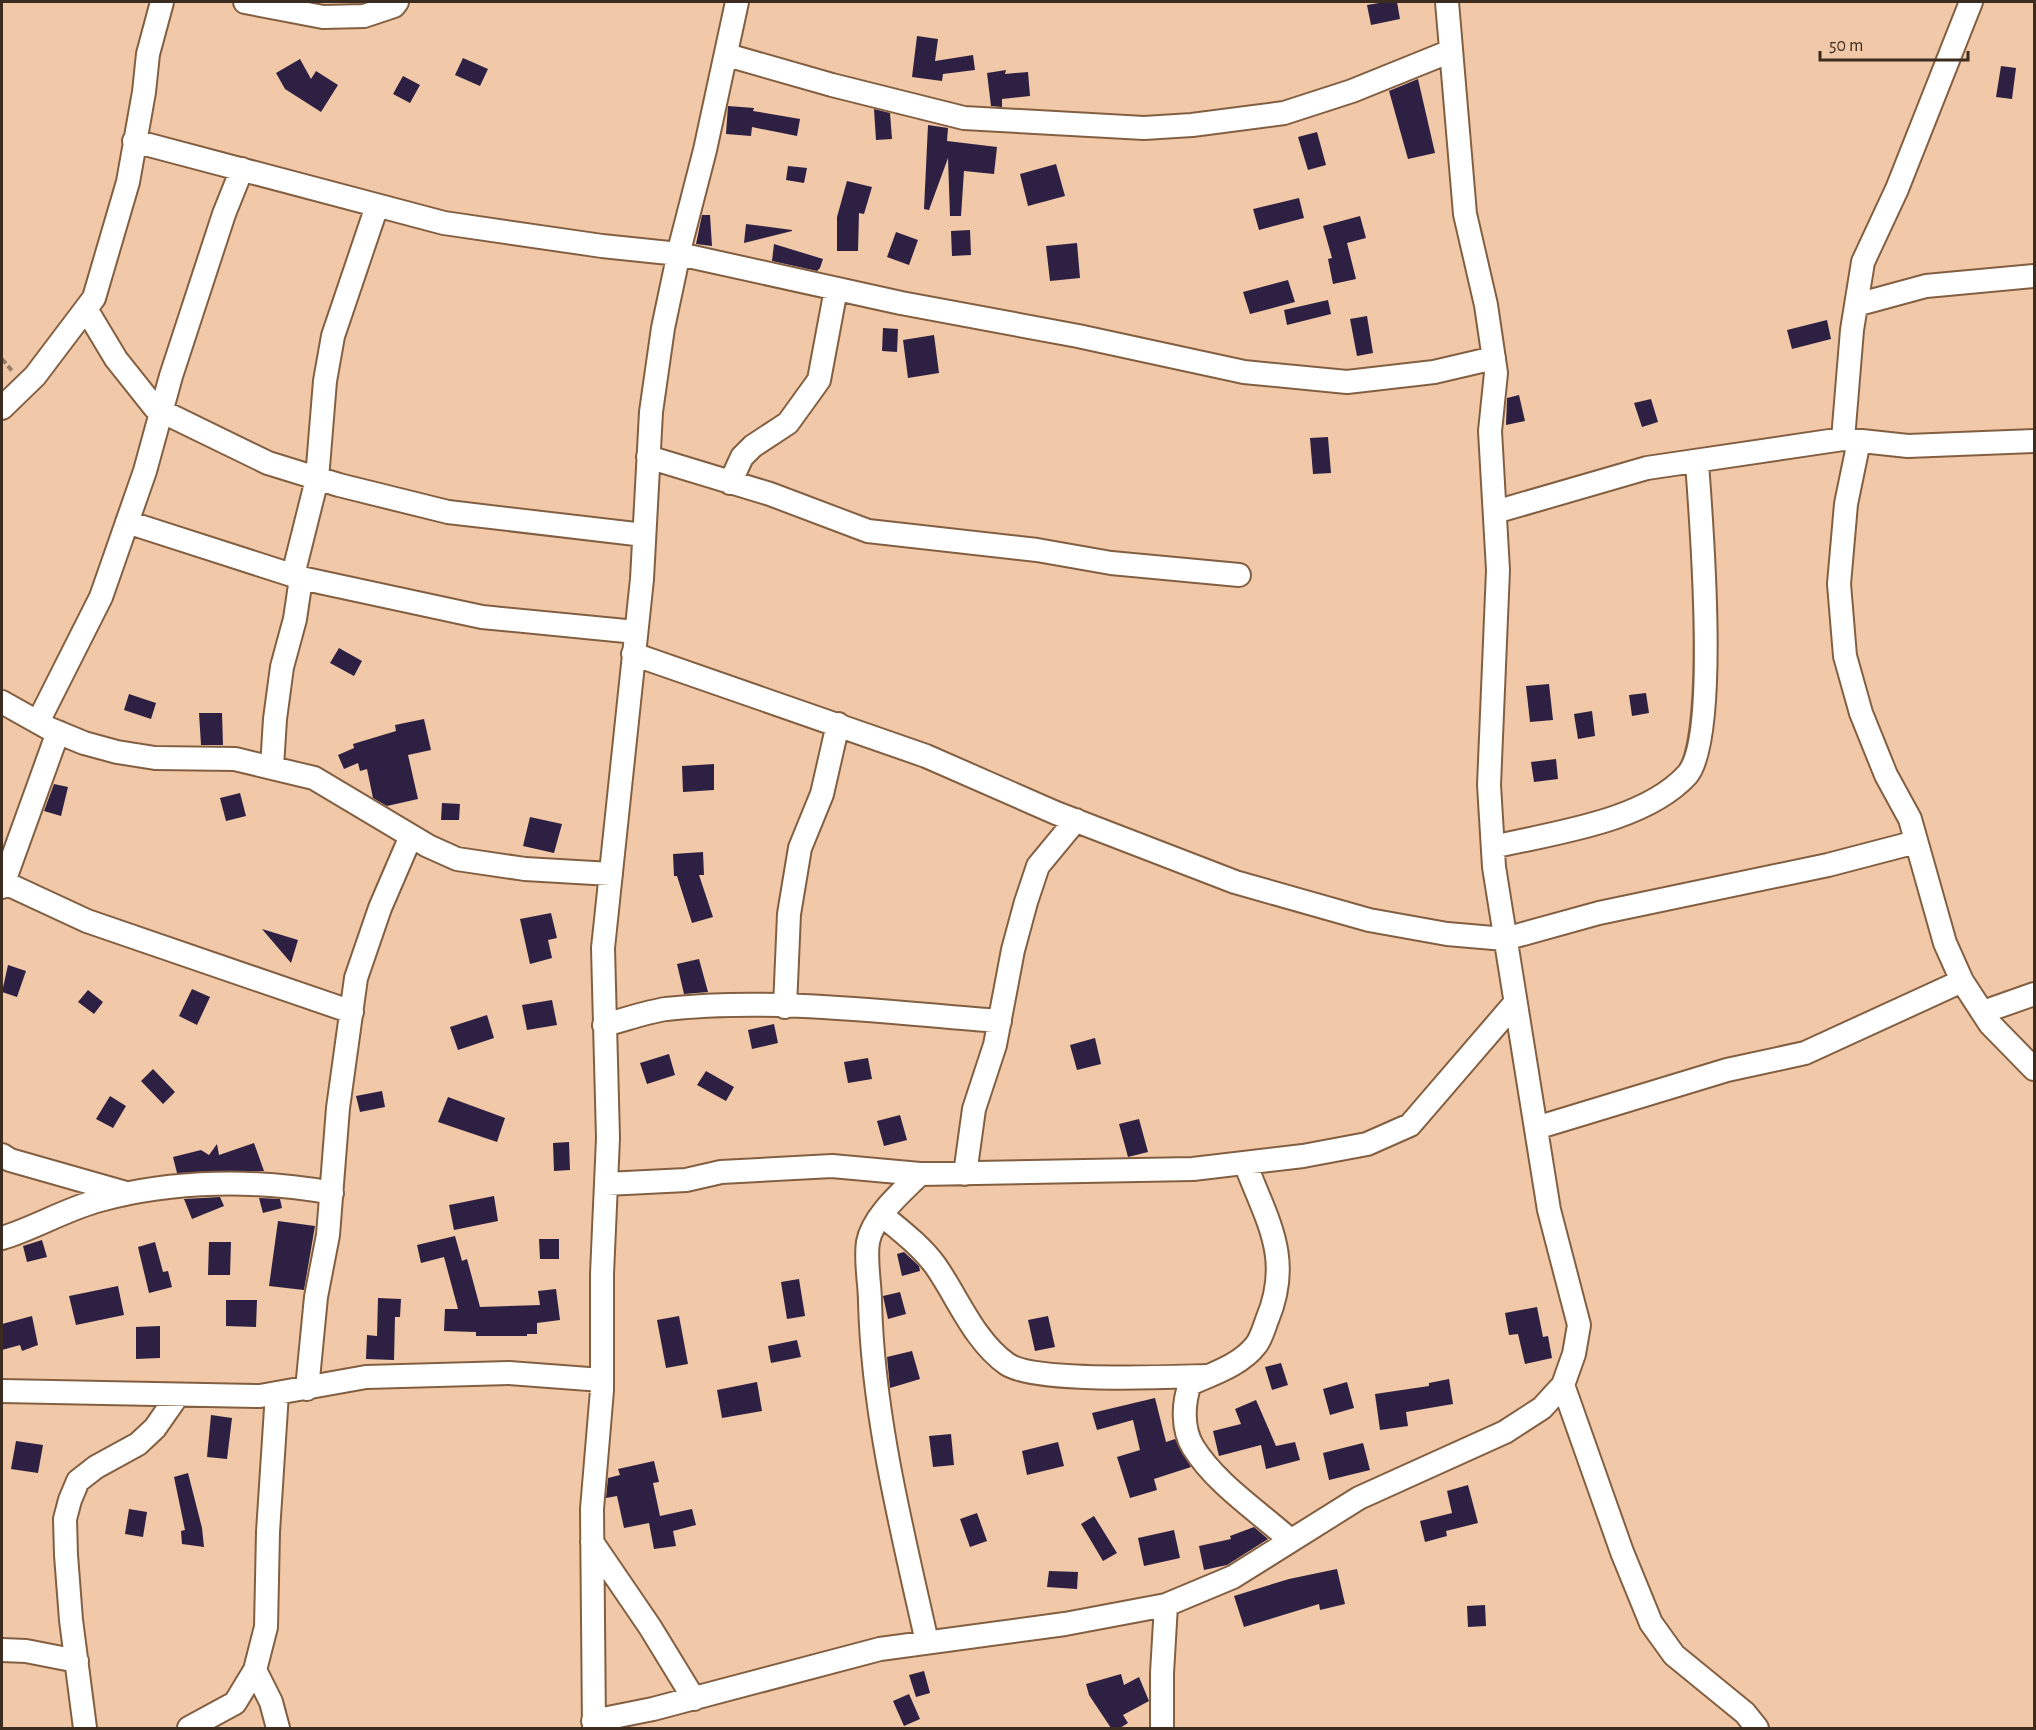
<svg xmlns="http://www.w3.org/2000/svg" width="2036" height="1730" font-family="'Alegreya Sans',sans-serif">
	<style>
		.building { fill: #2d2042 }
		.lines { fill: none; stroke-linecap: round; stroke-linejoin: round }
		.street-casing { stroke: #835f42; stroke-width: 26 }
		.path { stroke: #9a7d66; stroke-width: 4; stroke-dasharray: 6 3; stroke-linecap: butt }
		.street { stroke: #fff; stroke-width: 22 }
	</style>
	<rect width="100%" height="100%" fill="#f1c8a8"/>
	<path class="building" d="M1385,2H1397L1400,19L1371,25L1367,5Z
		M917,36L938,39L935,61L973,55L975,70L943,74L942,81L912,77Z
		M463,58L488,69L480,86L455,75Z
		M300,59L311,79L316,71L338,85L321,112L285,89L276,73Z
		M2001,66L2016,68L2012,99L1996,97Z
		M1006,70L1005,74L1028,72L1030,96L1002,99V107L991,106L987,73Z
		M403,76L420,85L410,103L393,94Z
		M1418,79L1435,153L1408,159L1389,91Z
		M728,106L754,108L753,111L800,119L797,136L752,127L751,136L726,134Z
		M874,109L890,113L892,139L876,140Z
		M928,125L948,128L947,141L997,147L994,174L964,171L961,216H950L948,158L929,210L924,209Z
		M1317,132L1326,165L1308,170L1298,137Z
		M1056,164L1065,196L1028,206L1020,174Z
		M788,166L807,168L804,183L786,180Z
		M847,181L872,187L864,214L859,213L858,251H837V217Z
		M1299,198L1304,218L1259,230L1253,209Z
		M702,215H710L712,246L696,244Z
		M1360,216L1366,238L1347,243L1356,279L1333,284L1328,259L1332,258L1323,226Z
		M746,224L792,230V231L744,243Z
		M970,230L971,255L952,256L951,231Z
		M896,232L918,240L909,265L887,257Z
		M1077,243L1080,278L1050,281L1046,246Z
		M774,244L823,259L820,268L817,271L772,261Z
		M1288,280L1295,302L1250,314L1243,292Z
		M1328,300L1331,314L1287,325L1284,310Z
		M1367,316L1373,353L1357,356L1350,319Z
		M1827,320L1831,339L1792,349L1787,330Z
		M883,328L898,329L897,352L882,351Z
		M934,335L939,373L908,378L903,340Z
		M1519,395L1525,421L1506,425L1507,398Z
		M1651,399L1658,422L1642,427L1634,403Z
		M1328,437L1331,473L1313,474L1310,438Z
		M339,648L362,661L354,676L330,663Z
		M1549,684L1553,720L1530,722L1526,686Z
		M1646,693L1649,713L1632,716L1629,695Z
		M129,694L156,703L151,719L124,710Z
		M1592,711L1595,736L1578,739L1574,714Z
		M199,713H222L223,745H201Z
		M424,719L431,750L408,755L418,799L387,806L373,798L367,769L360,771L358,763L344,769L338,755L354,748L353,744L396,731L395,725Z
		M1556,759L1558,779L1534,782L1531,762Z
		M714,764V790L683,792L682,766Z
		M54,784L68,787L61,816L44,811Z
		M240,793L246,816L226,821L220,798Z
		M442,803L460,804L459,820H441Z
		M530,817L562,824L554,853L523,846Z
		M703,852L704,875H699L713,917L692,923L677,876H674L673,854Z
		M551,913L557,938L548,940L552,958L530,964L520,919Z
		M262,929L298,940L291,963Z
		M699,959L708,992L684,994L677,964Z
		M8,965L26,971L17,997L2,992Z
		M192,989L210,997L197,1025L179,1016Z
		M88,990L103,1002L94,1014L78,1002Z
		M552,1000L557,1025L527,1030L522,1005Z
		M487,1015L494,1038L458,1050L450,1027Z
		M774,1024L778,1043L752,1049L748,1030Z
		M1095,1038L1101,1064L1077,1070L1070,1045Z
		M669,1054L675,1075L647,1084L640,1063Z
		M868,1058L872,1079L848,1083L844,1062Z
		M153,1069L175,1092L163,1104L141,1081Z
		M706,1071L734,1087L726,1101L697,1085Z
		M382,1091L385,1107L360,1112L356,1096Z
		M110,1096L126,1106L113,1128L96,1119Z
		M448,1097L505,1118L497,1142L438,1122Z
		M900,1115L907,1140L884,1146L877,1121Z
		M1139,1119L1148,1152L1128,1157L1119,1124Z
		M569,1142L570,1170L554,1171L553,1143Z
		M254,1143L264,1171L177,1173L173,1157L201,1150L209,1155L217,1144L219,1155Z
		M494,1196L498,1221L454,1230L449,1205Z
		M220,1197L224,1206L192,1219L184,1199Z
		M259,1198L280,1199L282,1208L263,1213Z
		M278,1221L315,1226L304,1290L269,1286Z
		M455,1236L462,1261L467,1259L480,1307L540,1305L538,1291L556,1289L560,1320L537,1323V1334H527V1336H476V1332L444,1331L445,1309H458L444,1257L421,1263L417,1245Z
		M539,1239H559V1259H540Z
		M42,1240L47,1257L27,1262L23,1246Z
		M155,1242L163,1272L168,1271L172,1287L149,1293L138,1247Z
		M209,1242H231L230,1275H208Z
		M904,1252L919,1266L920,1271L902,1276L897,1254Z
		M799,1279L805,1316L787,1319L781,1282Z
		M118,1286L124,1315L76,1325L69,1296Z
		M900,1292L906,1314L888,1319L883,1296Z
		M378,1298L401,1299L400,1317H395L394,1360L366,1359L367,1335L377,1336Z
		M226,1300H257L256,1327L226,1326Z
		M1537,1307L1543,1337L1548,1336L1552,1358L1525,1364L1518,1334L1509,1335L1505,1313Z
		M32,1316L38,1345L22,1351L20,1345L2,1350V1324Z
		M679,1316L688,1364L666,1368L657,1320Z
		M1048,1316L1055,1347L1035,1351L1028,1320Z
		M160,1326V1358L136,1359V1327Z
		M797,1340L801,1357L771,1363L768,1346Z
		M912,1351L920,1379L890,1388L887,1357Z
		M1281,1363L1288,1385L1272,1390L1265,1367Z
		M1449,1379L1453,1404L1406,1412L1408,1426L1380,1430L1375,1394L1429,1386V1383Z
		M757,1382L762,1411L722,1418L717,1390Z
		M1347,1382L1354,1408L1330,1415L1323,1389Z
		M1155,1398L1166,1442L1175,1439L1191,1467L1154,1479L1157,1490L1130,1498L1117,1457L1140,1450L1133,1420L1097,1430L1092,1413Z
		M1256,1400L1276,1446L1295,1442L1300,1460L1266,1469L1261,1445L1219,1456L1213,1431L1241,1424L1235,1409Z
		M211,1415L232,1418L227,1459L207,1457Z
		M951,1434L954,1465L933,1467L929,1436Z
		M16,1441L43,1445L38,1473L11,1469Z
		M1058,1442L1064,1466L1027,1475L1022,1451Z
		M1363,1443L1370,1470L1329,1480L1323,1453Z
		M654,1461L659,1482L653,1483L660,1516L692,1509L696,1525L673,1531L676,1546L654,1549L649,1523L624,1528L617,1496L606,1498L608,1478L620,1475L618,1469Z
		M188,1473L202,1528L204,1547L182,1544L181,1531L185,1530L174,1477Z
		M1468,1485L1478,1523L1446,1531L1447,1536L1425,1542L1420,1521L1452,1513L1447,1491Z
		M129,1509L147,1512L143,1537L125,1534Z
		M977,1513L987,1541L970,1547L960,1519Z
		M1094,1516L1117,1553L1103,1561L1081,1524Z
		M1254,1527L1268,1539L1227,1565L1204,1570L1199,1546L1231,1539L1230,1536Z
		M1174,1530L1180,1558L1144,1566L1138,1538Z
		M1337,1569L1345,1604L1320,1610L1319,1604L1244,1627L1234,1596L1289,1579Z
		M1049,1571L1078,1572L1077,1589L1047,1587Z
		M1485,1605L1486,1626L1468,1627L1467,1606Z
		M924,1671L930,1693L916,1697L909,1675Z
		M1121,1674L1124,1685L1139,1677L1149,1701L1123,1715L1128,1723L1120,1728H1111L1089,1695L1086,1684Z
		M909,1694L920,1719L904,1726L893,1701Z"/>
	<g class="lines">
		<g class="street-casing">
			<path id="street" d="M245,2L323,17L364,16L394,6L397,2
				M727,55L832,85L964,118L1144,128L1192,125L1284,113L1352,91L1451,51
				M134,141L444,223L602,246L679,254L901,303L1078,336L1244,372L1347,382L1434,372L1494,358
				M1856,305L1926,286L2034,276
				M86,309L116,359L155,408L268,463L339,485L448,512L644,535
				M2,408L35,376L94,298L128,182L144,92L148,54L162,2
				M1843,439L1852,330L1863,262L1897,189L1971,2
				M1859,441L1846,504L1839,584L1845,656L1861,713L1886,775L1910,819L1945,943L1962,981L1990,1024L2034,1069
				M648,457L770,494L868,531L1037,550L1111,563L1239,575
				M730,483L742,457L753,446L788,423L819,380L836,289
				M1495,512L1647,468L1843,439L1908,446L2034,441
				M127,522L301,578L482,617L636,632
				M293,575L317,479L325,381L333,336L377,206
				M633,654L926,756L1056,813L1235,882L1369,920L1447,934L1505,939L1599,913L1828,865L1916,842
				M2,702L50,729L84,743L117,752L155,758L235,759L314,778L428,846L457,859L525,869L611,874
				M38,722L101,597L145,471L171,376L224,214L242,169
				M272,767L275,719L282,667L295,619L301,578
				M1493,847C1552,833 1644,822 1687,775C1719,739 1701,517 1697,463
				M3,882L87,921L352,1012
				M2,887L58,732
				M785,1007L789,914L800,848L822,794L838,724
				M1983,1012L2034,994
				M604,1025C624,1020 646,1012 666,1009C775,997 892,1013 1000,1021
				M1536,1128L1727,1070L1805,1053L1962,981
				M2,1155L10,1160L126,1193
				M1245,1163C1267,1221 1293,1258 1267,1320C1264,1328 1261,1339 1256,1345C1241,1365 1212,1374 1190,1384C1183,1403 1182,1429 1193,1447C1216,1484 1258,1511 1290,1540
				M920,1174C902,1192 873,1216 868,1242C865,1261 870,1283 870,1302C873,1417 902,1530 927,1642
				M965,1174L974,1109L995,1045L1013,950L1026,902L1038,866L1076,820
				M606,1184L686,1180L721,1172L832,1166L920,1174L1193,1169L1303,1156L1367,1144L1410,1125L1515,1003
				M882,1215C900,1230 920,1245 935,1265C957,1296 974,1341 1007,1364C1035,1383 1167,1377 1206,1376
				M2,1238C35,1228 66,1209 100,1200C173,1180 258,1179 332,1193
				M1563,1385L1622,1552L1651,1623L1674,1655L1745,1713L1757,1728
				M307,1389L316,1297L328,1235L338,1108L356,978L380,908L411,836
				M2,1391L260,1396L366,1377L509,1373L602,1380
				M592,1542L650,1627L694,1699
				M2,1650L26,1651L77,1661
				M255,1670L271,1702L278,1728
				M593,1721L653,1709L880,1649L1065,1624L1166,1605L1233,1577L1359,1498L1505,1432L1542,1408L1563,1385L1574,1354L1579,1325L1549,1210L1494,867L1489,785L1498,570L1490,431L1496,373L1486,305L1465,214L1447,2
				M85,1728L71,1620L66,1555L65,1519L70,1500L78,1481L96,1467L138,1444L155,1428L178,1395
				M189,1728L235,1703L255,1670L266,1627L268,1532L277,1393
				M594,1728L592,1509L602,1390V1274L608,1138L603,948L642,579L651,412L663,328L681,243L705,150L737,2
				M1162,1728V1673L1166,1605"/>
		</g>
		<path class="path" d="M2,359L13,372"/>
		<use href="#street" class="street"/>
	</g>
	<rect width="2036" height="1730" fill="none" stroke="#3c2c1f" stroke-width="6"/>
	<path d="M1820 51v9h148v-9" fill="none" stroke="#3c2c1f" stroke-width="3"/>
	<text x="1829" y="51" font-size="18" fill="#3c2c1f" stroke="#f1c8a8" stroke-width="4.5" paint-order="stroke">50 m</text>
</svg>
